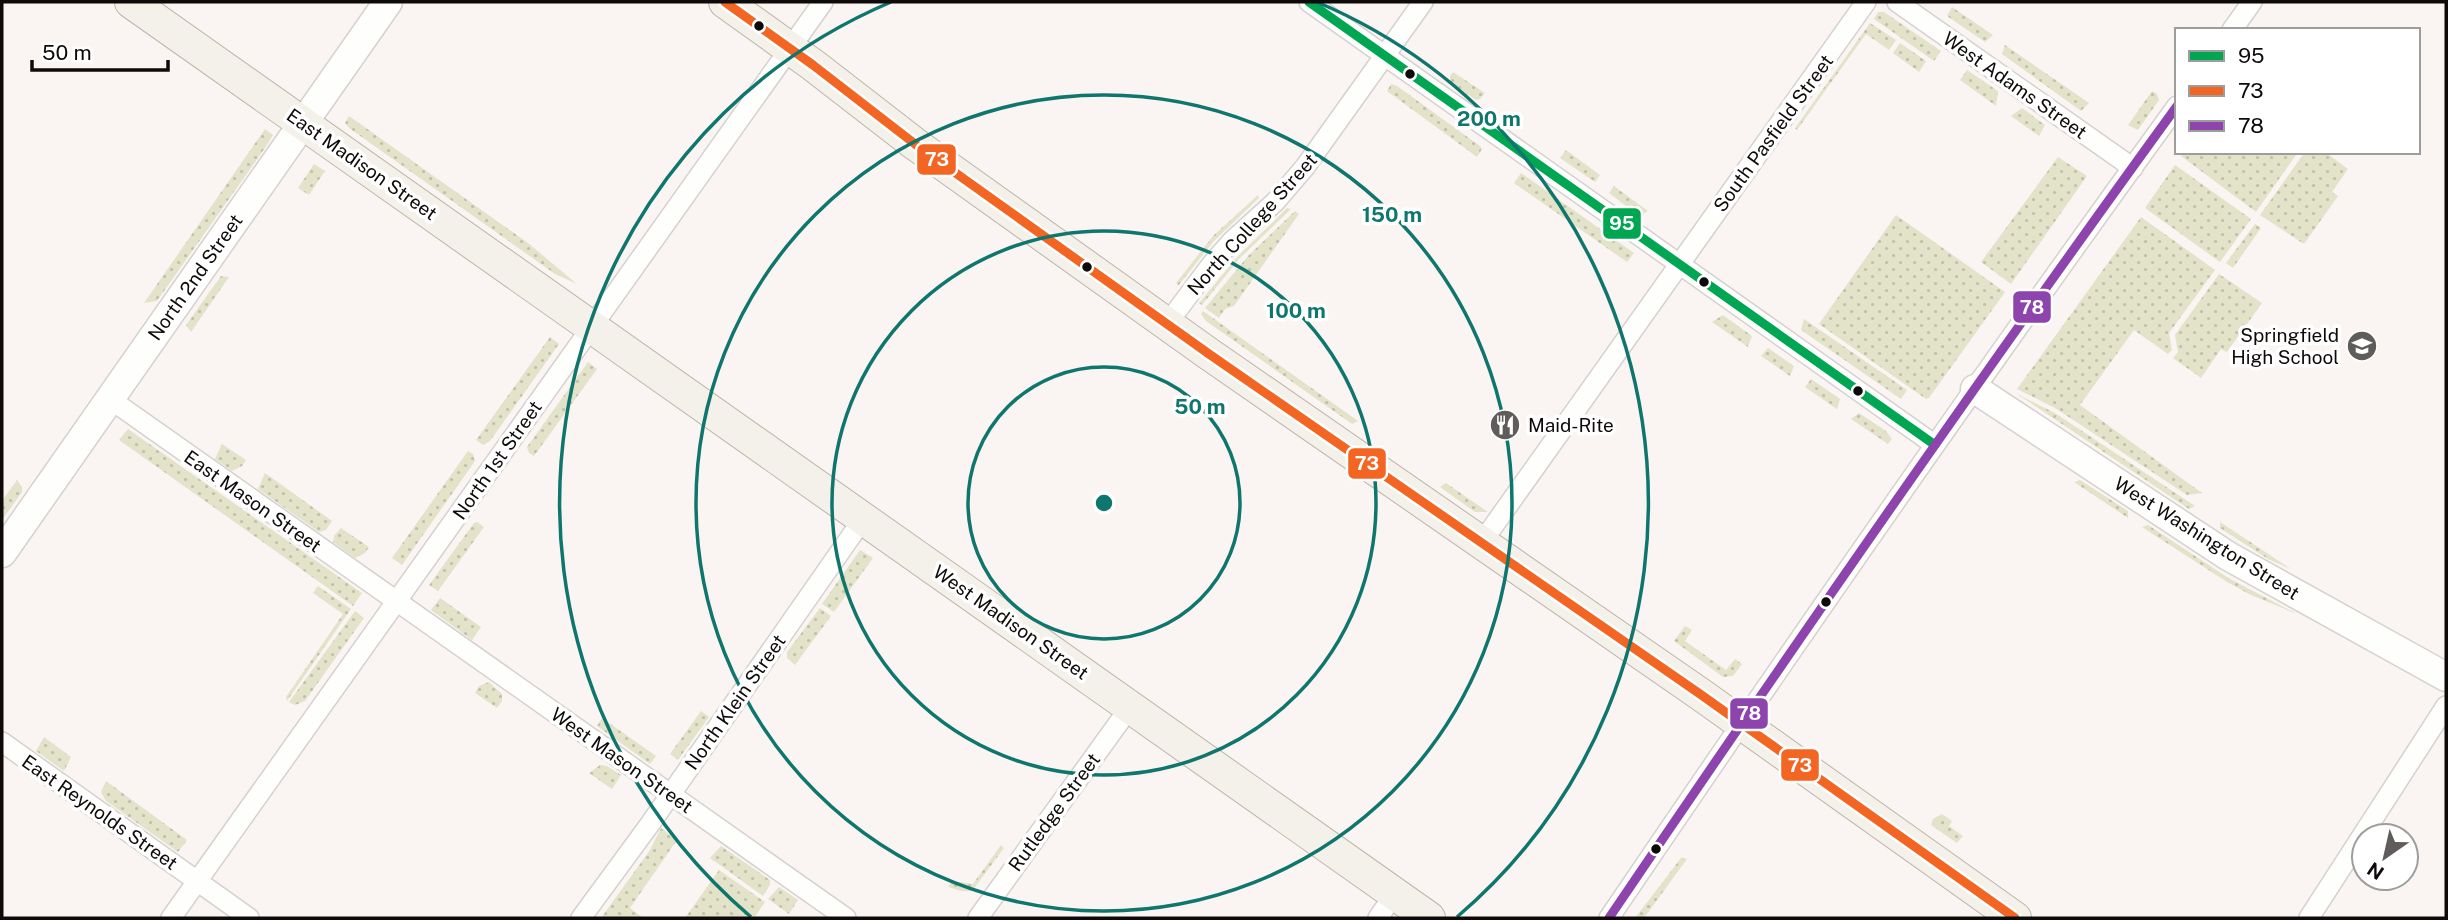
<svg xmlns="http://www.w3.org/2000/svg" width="2448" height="920" font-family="'Public Sans',sans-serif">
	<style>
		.grass { fill: url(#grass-dots) }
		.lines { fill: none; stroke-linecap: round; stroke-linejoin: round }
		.street-casing { stroke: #d5d1cf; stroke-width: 22 }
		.secondary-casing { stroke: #d5d1cf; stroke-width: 31 }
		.primary-casing { stroke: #bcb5a8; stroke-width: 34 }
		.street { stroke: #fefefd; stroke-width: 19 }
		.secondary { stroke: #fefefd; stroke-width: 28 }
		.primary { stroke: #f4f0ea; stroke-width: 32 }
		.bus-1-casing { stroke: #fff; stroke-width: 14 }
		.bus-2-casing { stroke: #fff; stroke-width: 14 }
		.bus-3-casing { stroke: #fff; stroke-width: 14 }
		.bus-1 { stroke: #00a651; stroke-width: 9 }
		.bus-2 { stroke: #f26522; stroke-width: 9 }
		.bus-3 { stroke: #8e44ad; stroke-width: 9 }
		.ring { fill: none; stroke: #0f766e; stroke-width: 3.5 }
		.bus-dot { fill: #0d0a09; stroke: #fff; stroke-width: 2.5 }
		.labels { text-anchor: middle; stroke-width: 7; stroke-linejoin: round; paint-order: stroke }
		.street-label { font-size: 19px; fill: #0d0a09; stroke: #fff }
		.poi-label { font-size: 19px; fill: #0d0a09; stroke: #fff; text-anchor: end }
		.centre { fill: #0f766e; stroke: #fff; stroke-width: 3.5 }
		.ring-label { font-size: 21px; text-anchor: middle; font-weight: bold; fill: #0f766e; stroke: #fff; stroke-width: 7; stroke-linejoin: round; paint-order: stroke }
		.line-badge { stroke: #fff; stroke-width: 2.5 }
		.badge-label { font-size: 19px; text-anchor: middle; font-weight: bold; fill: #fff }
	</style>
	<defs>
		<pattern id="grass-dots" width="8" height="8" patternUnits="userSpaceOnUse" patternTransform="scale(1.75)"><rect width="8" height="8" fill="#e2e3c8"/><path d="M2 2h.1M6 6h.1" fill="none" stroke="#c1c1aa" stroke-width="1.8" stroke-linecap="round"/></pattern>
	</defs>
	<rect width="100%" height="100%" fill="#faf5f2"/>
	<path class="grass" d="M1952,7L1993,35L1985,42L1947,16Z
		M1878,12H1884L1941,51L1934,61L1874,19Z
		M1870,23L1896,40L1889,50L1866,34L1797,130L1795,128Z
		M1900,43L1926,61L1919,72L1893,53Z
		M2005,45L2089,103L2081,111L2002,54Z
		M1967,70L1998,91L1996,106L1960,80Z
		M1453,72L1485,93L1480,99L1476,100L1450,82V76Z
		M1391,84L1397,86L1480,146L1482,149L1477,157L1387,91Z
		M2152,91L2157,94L2159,100L2138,130L2128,125Z
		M2022,108L2045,125L2039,136L2011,116Z
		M349,116L528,243L577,284L555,274L349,128L345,123Z
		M265,129L273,135L265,148L157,301L144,303Z
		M1566,150L1600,175L1595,182L1560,158Z
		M2184,152H2298L2256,212L2181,156Z
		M2305,152H2325L2348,169L2332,192L2338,196L2304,244L2260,215Z
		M2058,157L2087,176L2011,284L1981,262Z
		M314,164L325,171L309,195L298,188Z
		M2175,165L2251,219L2220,262L2145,208Z
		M1521,173L1634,253L1627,262L1514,183Z
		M1614,186L1648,211L1639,216L1609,193Z
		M1258,195L1259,198L1214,241L1178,286L1176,283L1213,236Z
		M1287,208L1291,209L1239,259L1202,305L1199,303L1238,256Z
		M1295,211L1299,214L1234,306L1225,309L1219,318L1205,308L1248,256Z
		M1896,215L2005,292L1929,398L1926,399L1819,324Z
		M2141,217L2215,270L2169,333L2172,350L2168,354L2134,330L2080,405L2202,493L2187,495L2055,408L2017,389Z
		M2255,224L2261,228L2233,268L2226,263Z
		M2219,274L2262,303L2227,352L2221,349L2201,378L2173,358L2178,352L2175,335Z
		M221,276L229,277L191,332L186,325Z
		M1203,311L1358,421L1352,424L1206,321L1201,314Z
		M1723,315L1752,336L1748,347L1712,322Z
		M1804,319L1907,390L1901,399L1801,330Z
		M550,337L559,344L490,441L483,445L476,440Z
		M1768,348L1794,366L1790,376L1761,356Z
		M588,362L597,369L534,456L529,453L527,447Z
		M1811,379L1840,399L1837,409L1805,387Z
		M2017,394L2055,413L2195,506L2189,509Z
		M1859,413L1886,431L1892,439L1888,444L1851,419Z
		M128,429L362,593L353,606L119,440Z
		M222,444L246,460L242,466L232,471L215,459Z
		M468,451L473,454L475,461L402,565L392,558Z
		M265,473L332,521L326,530L319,532L258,489Z
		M17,480L22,487V492L2,520V501Z
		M2080,480L2128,511V518L2074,482Z
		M1446,483L1488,512H1475L1440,487Z
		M477,522L484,527L438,591L429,585L474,523Z
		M2220,522L2291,569L2268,559L2220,528Z
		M2148,525L2230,579L2297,614L2251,595L2227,582L2142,527Z
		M341,528L369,547L365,553L355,558L333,542L334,536Z
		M860,550L873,558L834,612L822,604Z
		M318,586L351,609L287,701L286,697L343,614L313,593Z
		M440,598L481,627L472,640L431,610Z
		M820,608L831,616L795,665L787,658V652Z
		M355,611L364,618L305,701L295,705L289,702Z
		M1685,626L1692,630L1685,641L1726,670L1735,659L1742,664L1733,676L1723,677L1674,641Z
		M489,682L502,694V701L497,708L475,693L479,686Z
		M701,711L709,717L678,760L670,754Z
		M602,718L656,756L650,764L597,726Z
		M44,737L71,757L64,771L36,751Z
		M600,765L607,766L621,775L612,789L589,773Z
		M106,781L187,840L178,852L106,801L101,792Z
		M1942,814L1952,821L1949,826L1963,836L1957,843L1931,825L1933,819Z
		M661,828L677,840L630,908L643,918H601L650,850Z
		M1001,845L1004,848L972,891H961L948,887L952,881L973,884Z
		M721,846L770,880V885L763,896L710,858Z
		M1681,858L1687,859L1644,918H1635Z
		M719,870L765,902L754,918H685Z
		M779,887L798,900L789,914L768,899Z"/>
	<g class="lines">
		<g class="street-casing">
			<path id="street" d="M1309,2L1935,445
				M1897,2L2133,168
				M2232,30L2252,2
				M1167,324L1211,265L1232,241L1275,202L1305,167L1423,2
				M110,399L846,918
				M1482,542L1866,2
				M2,742L249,918
				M171,918L823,2
				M581,918L650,824L863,519
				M978,918L1130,707
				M1378,918L1395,893
				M1609,918C1794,645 1983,373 2177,106
				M2309,918L2446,706"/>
		</g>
		<g class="secondary-casing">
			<path id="secondary" d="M1975,389L2228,556L2446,677
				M2,553L388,2"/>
		</g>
		<g class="primary-casing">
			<path id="primary" d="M131,2L1429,918
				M725,2L813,65L915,144L1209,354L1700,694L2015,918"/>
		</g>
		<use href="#street" class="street"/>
		<use href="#secondary" class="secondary"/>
		<use href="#primary" class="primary"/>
		<g class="bus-1-casing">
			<path id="bus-1" d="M1309,2L1935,445"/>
		</g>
		<g class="bus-2-casing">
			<path id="bus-2" d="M725,2L813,65L915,144L1209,354L1700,694L2015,918"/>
		</g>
		<g class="bus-3-casing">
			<path id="bus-3" d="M1609,918C1794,645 1983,373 2177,106"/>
		</g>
		<use href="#bus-1" class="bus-1"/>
		<use href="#bus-2" class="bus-2"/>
		<use href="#bus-3" class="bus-3"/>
	</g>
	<g class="ring">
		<circle cx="1104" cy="503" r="136"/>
		<circle cx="1104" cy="503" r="272"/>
		<circle cx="1104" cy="503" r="408"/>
		<path d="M751 917A544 544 0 0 1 891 2M1317 2A544 544 0 0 1 1457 917"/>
	</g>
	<defs>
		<g id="school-disc" transform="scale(1.575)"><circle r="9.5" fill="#605c5b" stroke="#fff"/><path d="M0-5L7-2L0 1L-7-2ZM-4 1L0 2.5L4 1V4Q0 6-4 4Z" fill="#fff"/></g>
		<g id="restaurant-disc" transform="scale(1.575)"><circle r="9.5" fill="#605c5b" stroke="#fff"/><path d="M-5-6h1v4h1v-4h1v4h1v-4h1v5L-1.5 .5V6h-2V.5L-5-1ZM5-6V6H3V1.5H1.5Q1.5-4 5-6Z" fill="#fff"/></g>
	</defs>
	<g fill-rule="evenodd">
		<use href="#school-disc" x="2362" y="346"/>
		<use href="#restaurant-disc" x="1505" y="425"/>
	</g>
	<g class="bus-dot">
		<circle cx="759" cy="26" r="6"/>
		<circle cx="1410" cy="74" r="6"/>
		<circle cx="1087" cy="267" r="6"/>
		<circle cx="1704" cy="282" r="6"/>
		<circle cx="1858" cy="391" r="6"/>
		<circle cx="1826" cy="602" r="6"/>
		<circle cx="1656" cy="849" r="6"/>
	</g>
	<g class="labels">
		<g class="street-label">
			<text transform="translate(2015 85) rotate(35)" y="7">West Adams Street</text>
			<text transform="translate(1773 133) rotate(-54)" y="7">South Pasfield Street</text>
			<text transform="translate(362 164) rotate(35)" y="7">East Madison Street</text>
			<text transform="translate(1252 224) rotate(-48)" y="7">North College Street</text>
			<text transform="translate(195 277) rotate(-55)" y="7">North 2nd Street</text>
			<text transform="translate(497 460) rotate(-55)" y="7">North 1st Street</text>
			<text transform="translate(253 501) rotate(35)" y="7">East Mason Street</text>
			<text transform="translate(2207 538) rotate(32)" y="7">West Washington Street</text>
			<text transform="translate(1011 622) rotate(35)" y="7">West Madison Street</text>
			<text transform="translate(735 702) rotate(-55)" y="7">North Klein Street</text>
			<text transform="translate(622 760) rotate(35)" y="7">West Mason Street</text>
			<text transform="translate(100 812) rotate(35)" y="7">East Reynolds Street</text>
			<text transform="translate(1054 812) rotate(-54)" y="7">Rutledge Street</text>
		</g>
		<g class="poi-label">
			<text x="2339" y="342">Springfield<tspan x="2339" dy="22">High School</tspan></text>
			<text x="1528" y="432" text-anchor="start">Maid-Rite</text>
		</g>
	</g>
	<circle cx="1104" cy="503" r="10" class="centre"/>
	<g class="ring-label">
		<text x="1489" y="126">200 m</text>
		<text x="1392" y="222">150 m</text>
		<text x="1296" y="318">100 m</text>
		<text x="1200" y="414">50 m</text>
	</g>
	<g class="line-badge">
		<rect x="916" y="143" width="41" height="33" rx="7" fill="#f26522"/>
		<rect x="1602" y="207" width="40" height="33" rx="7" fill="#00a651"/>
		<rect x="2012" y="290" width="40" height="34" rx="7" fill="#8e44ad"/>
		<rect x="1347" y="447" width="40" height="33" rx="7" fill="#f26522"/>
		<rect x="1729" y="697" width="40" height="33" rx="7" fill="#8e44ad"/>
		<rect x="1780" y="748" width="40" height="34" rx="7" fill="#f26522"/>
	</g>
	<g class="badge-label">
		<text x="937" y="166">73</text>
		<text x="1622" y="230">95</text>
		<text x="2032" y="314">78</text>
		<text x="1367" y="470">73</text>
		<text x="1749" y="720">78</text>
		<text x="1800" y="772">73</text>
	</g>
	<rect width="2448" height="920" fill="none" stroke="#0d0a09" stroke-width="7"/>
	<rect x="2175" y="28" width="245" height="126" fill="#ffffff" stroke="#9e9d9d" stroke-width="2"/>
	<rect x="2189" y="51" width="35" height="10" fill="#00a651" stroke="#9e9d9d" stroke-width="2"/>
	<text x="2238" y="63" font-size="21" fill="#0d0a09">95</text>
	<rect x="2189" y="86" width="35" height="10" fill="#f26522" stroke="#9e9d9d" stroke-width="2"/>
	<text x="2238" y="98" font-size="21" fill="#0d0a09">73</text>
	<rect x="2189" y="121" width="35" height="10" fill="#8e44ad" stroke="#9e9d9d" stroke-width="2"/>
	<text x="2238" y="133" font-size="21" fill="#0d0a09">78</text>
	<g transform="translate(2385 857) rotate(214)"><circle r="33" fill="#ffffff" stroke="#9e9d9d" stroke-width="2"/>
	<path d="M0-5L12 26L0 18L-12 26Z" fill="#605c5b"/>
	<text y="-10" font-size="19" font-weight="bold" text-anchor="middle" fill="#0d0a09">N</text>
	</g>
	<path d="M32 60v10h136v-10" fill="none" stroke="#0d0a09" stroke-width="3.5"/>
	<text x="42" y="60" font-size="21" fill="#0d0a09" stroke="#ffffff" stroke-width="5" paint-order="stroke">50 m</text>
</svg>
